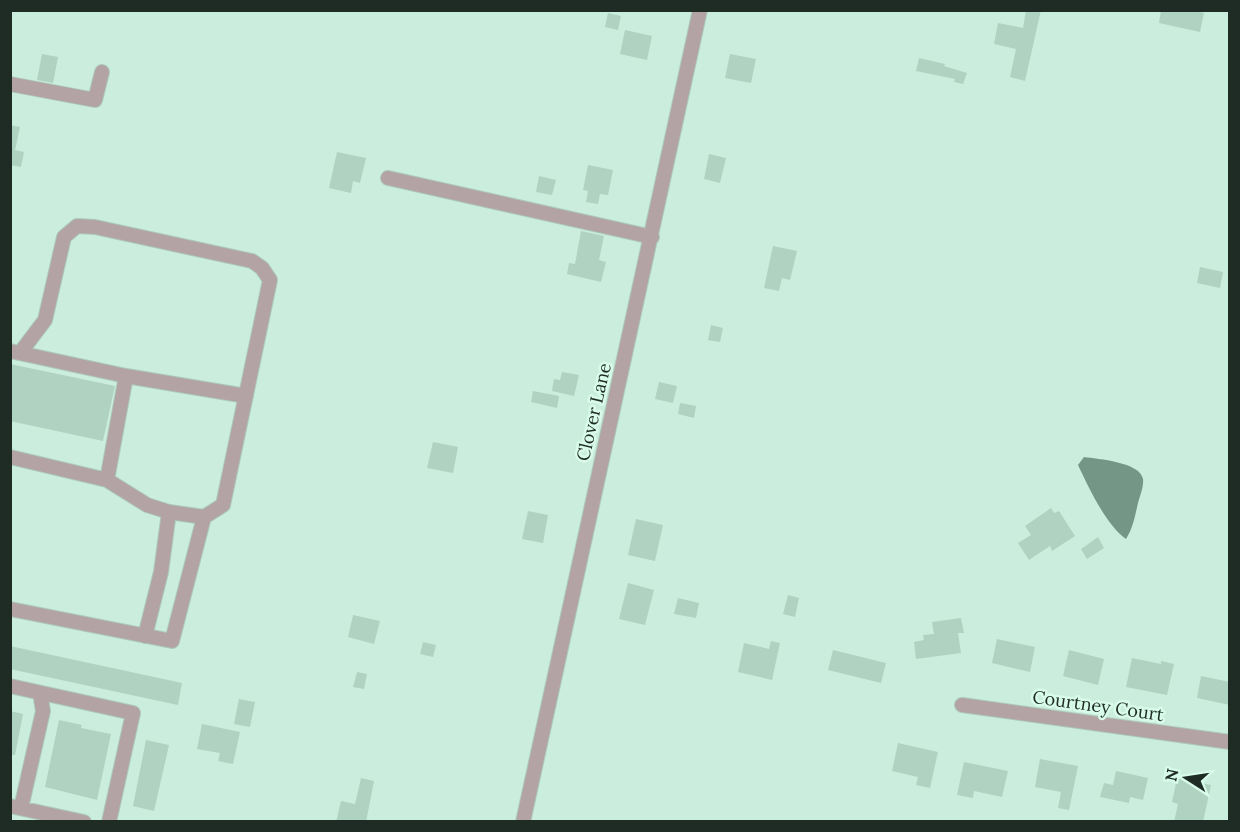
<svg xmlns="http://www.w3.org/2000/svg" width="1240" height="832" font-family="Lora,serif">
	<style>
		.water { fill: #749686 }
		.building { fill: #afd2c1 }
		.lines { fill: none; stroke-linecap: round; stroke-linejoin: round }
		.minor-casing { stroke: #accabc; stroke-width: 16 }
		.minor { stroke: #b3a3a4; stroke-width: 14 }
		.labels { text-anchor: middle; stroke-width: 5; stroke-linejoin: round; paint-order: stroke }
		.street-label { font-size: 18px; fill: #1f2c26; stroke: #d8fbea }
	</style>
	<rect width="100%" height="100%" fill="#cbeddd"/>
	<path class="water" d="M1084,457C1098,459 1140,462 1143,479C1144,486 1140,496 1138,503C1135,516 1133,528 1126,539C1106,525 1089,488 1078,465Z"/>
	<path class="building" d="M1026,10H1041L1025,81L1010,77L1016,49L994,44L998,23L1023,28Z
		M1161,10H1192L1204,13L1200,32L1159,23Z
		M608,13L621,16L618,30L605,27Z
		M625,30L652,36L647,60L620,54Z
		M42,54L58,57L53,83L37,80Z
		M730,54L756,59L751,83L725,78Z
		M919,58L945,64L944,66L967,73L963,84L954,82L955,79L916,71Z
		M10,125L20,127L15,150L24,152L21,167L10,165Z
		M337,152L366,158L360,183L353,181L351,193L329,188Z
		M709,154L726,158L720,183L704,179Z
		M588,165L613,170L608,195L600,194L598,204L586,202L588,191L583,190Z
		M539,176L556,180L552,195L536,192Z
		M581,231L604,236L599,260L606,262L601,282L567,274L569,263L575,264Z
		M773,246L797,251L790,280L782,278L779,291L764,288Z
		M1200,267L1223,272L1220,288L1197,283Z
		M711,325L723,328L720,342L708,340Z
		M10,364L115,386L103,441L10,421Z
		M562,372L579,375L574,396L552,391L554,379L560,380Z
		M659,382L677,386L673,403L655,399Z
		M533,391L559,396L557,408L531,402Z
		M680,403L696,406L694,418L678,414Z
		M433,442L458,447L453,473L427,468Z
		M1051,508L1054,513L1059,511L1075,536L1052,551L1050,546L1029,560L1018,543L1031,535L1025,526Z
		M528,511L548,515L543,543L522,539Z
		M636,519L663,525L655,561L628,555Z
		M1098,537L1104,548L1087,559L1081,549Z
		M628,583L654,590L645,625L619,619Z
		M788,595L799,598L795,617L783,614Z
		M678,598L699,603L696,618L674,614Z
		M353,615L380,621L374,644L348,637Z
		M961,618L964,633H958L961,653L916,659L914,642L924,640L923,635L934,634L932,622Z
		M997,639L1035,647L1030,672L992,663Z
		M771,641L780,643L772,680L738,672L744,643L769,649Z
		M423,642L436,645L433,657L420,654Z
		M10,646L182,683L178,705L10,669Z
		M833,650L886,663L881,683L828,670Z
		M1069,650L1104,659L1098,685L1063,676Z
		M1132,658L1161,664V661L1174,664L1167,695L1126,687Z
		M357,672L367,674L364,689L353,687Z
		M1201,676L1230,682V705L1197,698Z
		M239,699L255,702L250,727L234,724Z
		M10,711L23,714L15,755H10Z
		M59,720L82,725L81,728L111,734L97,800L45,787Z
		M202,724L240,732L233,764L218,761L220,753L197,749Z
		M146,740L169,745L154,811L133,806Z
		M898,743L938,752L930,788L916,785L918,777L892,771Z
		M1040,759L1078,766L1069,810L1058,808L1061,792L1035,787Z
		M964,762L1008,771L1002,797L974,791L973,798L957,795Z
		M1116,771L1148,778L1143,800L1130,797L1129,803L1100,797L1104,783L1113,785Z
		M361,778L374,781L366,822H336L341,801L355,804Z
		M1177,778L1211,785L1203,822H1174L1178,804L1172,802Z"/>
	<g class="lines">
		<g class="minor-casing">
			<path id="minor" d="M10,84L95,100L102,72
				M388,178L652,237
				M10,351L126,376L107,480L10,457
				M126,376L246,396
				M107,480L147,505L169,512L204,517
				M10,609L172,641L204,517L223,505L270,280L262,268L252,261L95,227L77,226L64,237L45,320L20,353
				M145,636L161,572L169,512
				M10,686L133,713L109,822
				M962,705L1230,742
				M10,806L84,822
				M21,808L43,711L40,693
				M523,822L700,10"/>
		</g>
		<use href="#minor" class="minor"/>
	</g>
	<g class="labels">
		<g class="street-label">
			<text transform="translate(594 412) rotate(-77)" y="6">Clover Lane</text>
			<text transform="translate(1098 706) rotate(8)" y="6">Courtney Court</text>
		</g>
	</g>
	<rect width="1240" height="832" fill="none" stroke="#1f2c26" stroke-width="24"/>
	<g transform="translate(1186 778) rotate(282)" stroke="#d8fbea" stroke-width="4.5" paint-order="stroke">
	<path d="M0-4.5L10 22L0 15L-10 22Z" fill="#1f2c26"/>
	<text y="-9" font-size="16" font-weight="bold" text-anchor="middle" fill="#1f2c26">N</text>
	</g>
</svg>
